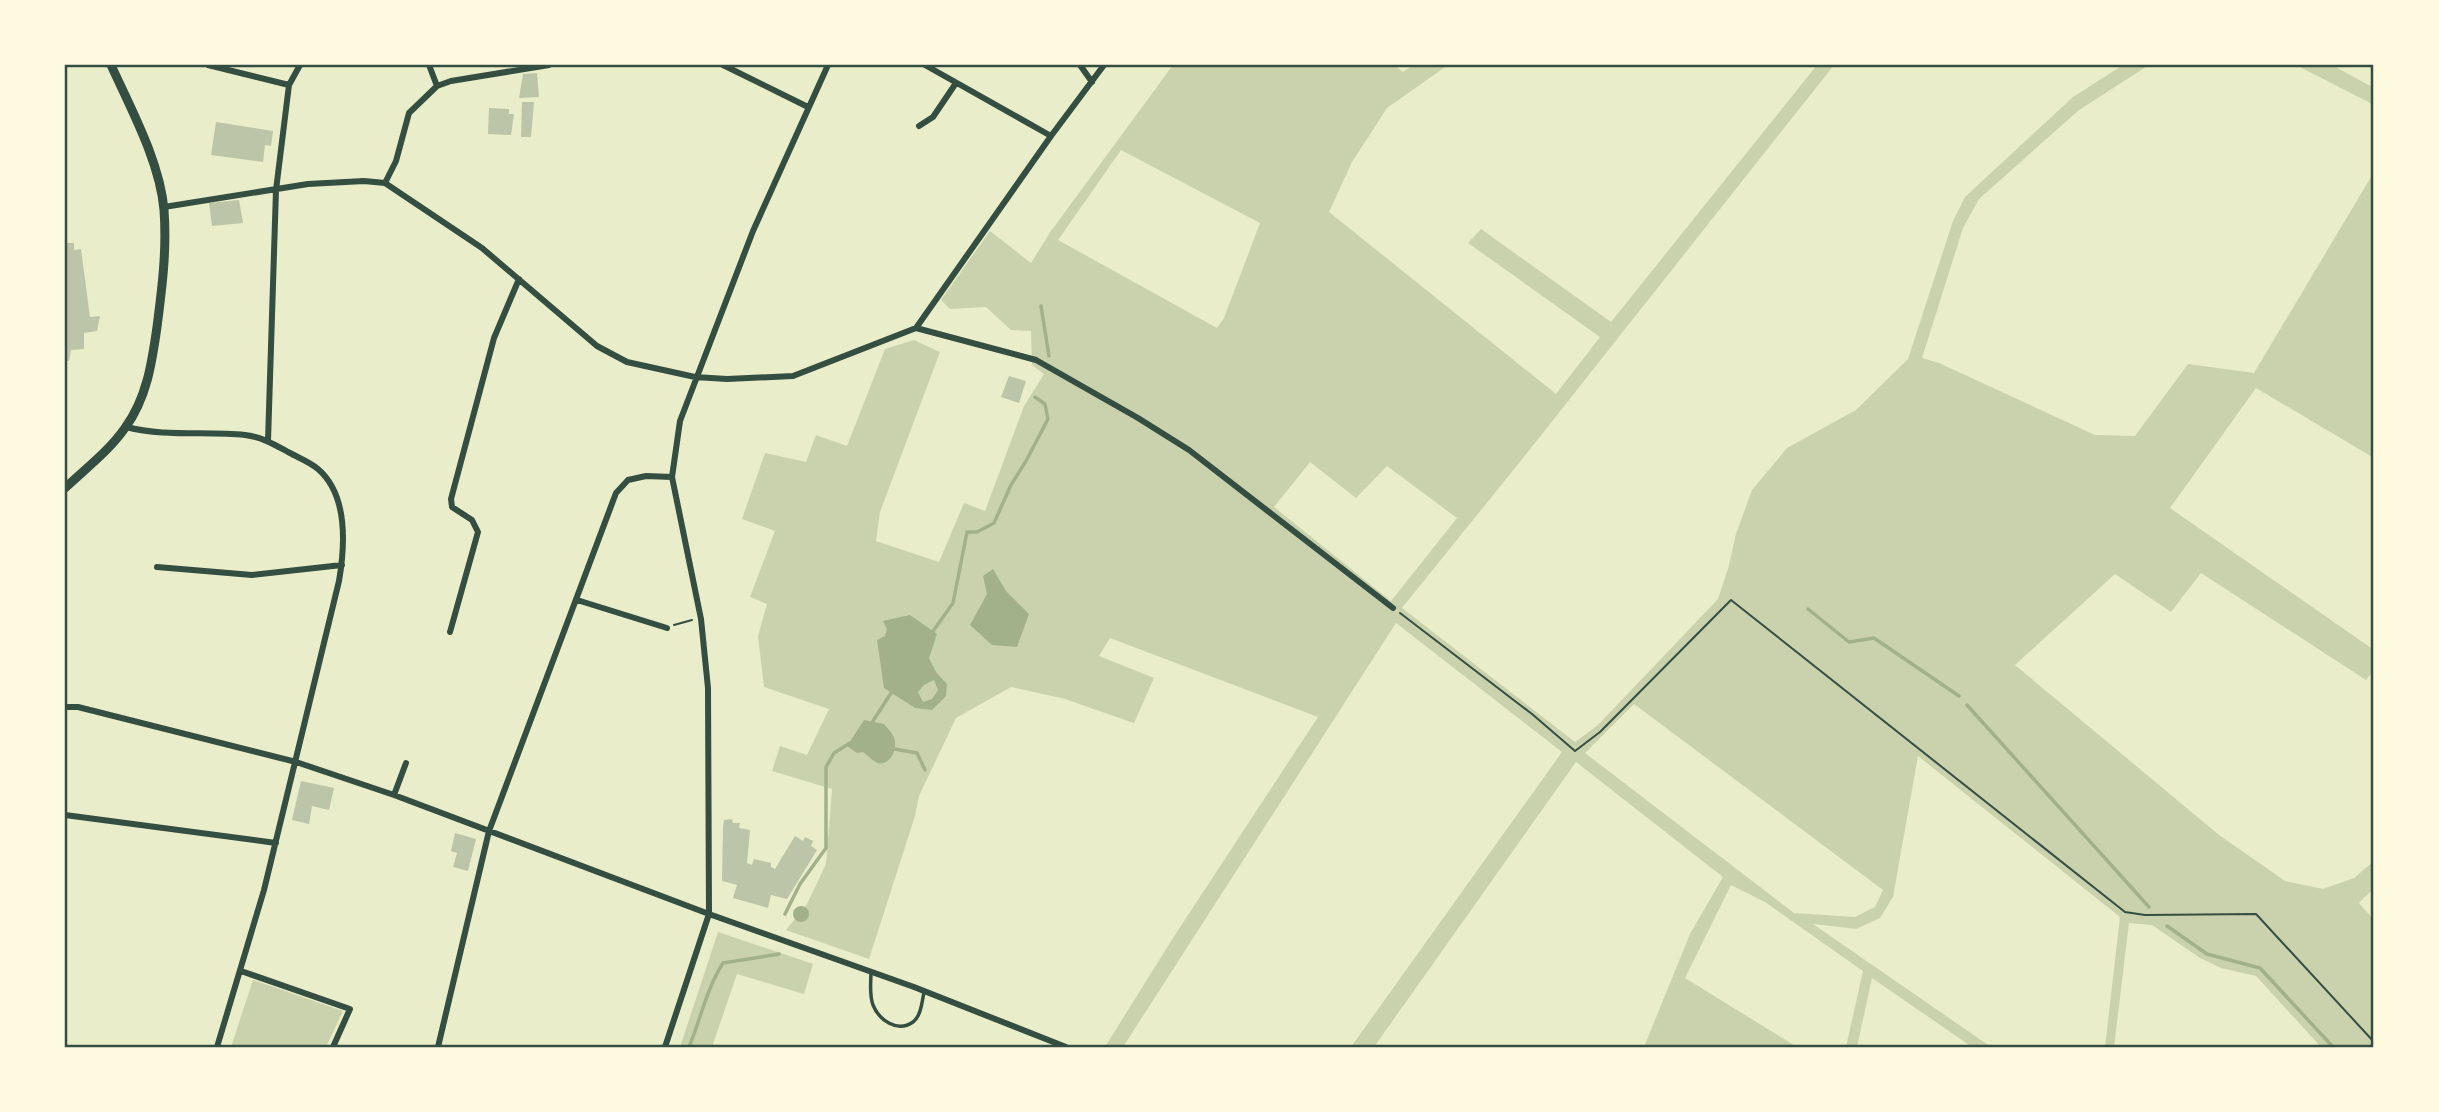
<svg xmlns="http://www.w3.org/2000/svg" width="2439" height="1112" font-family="'DM Sans',sans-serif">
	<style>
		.green { fill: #cad2ad; fill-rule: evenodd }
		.water { fill: #a3b18a; fill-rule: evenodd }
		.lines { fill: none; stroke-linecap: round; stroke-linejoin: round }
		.stream { stroke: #a3b18a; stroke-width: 3.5 }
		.building { fill: #bcc5a7 }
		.path { stroke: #344e41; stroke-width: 2 }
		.service { stroke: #344e41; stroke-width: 3.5 }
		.minor { stroke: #344e41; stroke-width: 6 }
		.secondary { stroke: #344e41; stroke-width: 9 }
		.neatline { fill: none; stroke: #344e41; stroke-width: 2.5 }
	</style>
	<rect width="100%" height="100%" fill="#e9edc9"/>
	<path class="green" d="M1173,65H1394L1403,72L1413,65H1448L1387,108L1352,162L1329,212L1556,394L1600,337L1468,243L1481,229L1611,322L1817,65H1834L1527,453L1402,608L1575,742L1598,725L1718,599L1728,569L1736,534L1752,490L1787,448L1856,410L1908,359L1953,221L1965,197L2073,97L2123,65H2149L2079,110L1979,199L1963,228L1922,358L1939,363L2095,435L2135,436L2188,364L2254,373L2374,172V458L2256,388L2170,508L2374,650V670L2366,680L2201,573L2171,612L2115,574L2015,665L2219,835L2285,881L2323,889L2354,878L2374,861V888L2359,903L2374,920V1047H2321L2256,976L2221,968L2200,958L2152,925L2129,923L2114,1047H2105L2120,917L1918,756L1893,897L1880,918L1856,929L1813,924L1991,1047H1972L1872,978L1857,1047H1846L1863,971L1765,902L1731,885L1685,978L1797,1047H1644L1690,934L1723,877L1576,762L1374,1047H1351L1562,752L1396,623L1123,1047H1105L1173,938L1318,717L1110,638L1099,656L1154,678L1134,723L1065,699L1011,687L956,718L919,796L915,816L869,959L786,930L807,904L826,864L832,789L772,771L780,746L807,755L829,709L764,687L758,636L767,604L750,597L775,531L742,519L765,453L806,462L816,435L847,446L885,349L914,340L940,352L880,512L876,541L939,562L964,503L985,511L1024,406L1044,374L1032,365L1031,331L1011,330L986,307L950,309L941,300L990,231L1031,263L1051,231ZM1121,150L1260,223L1224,318L1217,328L1058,240ZM1310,462L1356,498L1387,466L1457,518L1391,601L1274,507ZM1634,704L1883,890L1875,907L1855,917L1794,913L1585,753Z
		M2296,65H2332L2374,88V105Z
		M718,932L813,964L804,994L737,974L712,1047H680Z
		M253,980L343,1011L326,1047H231Z"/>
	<path class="water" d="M993,569L1006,591L1029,614L1017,647L992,645L970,625L987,594L983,576Z
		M910,615L937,634L929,658L936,672L947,684L946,696L932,710L915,708L884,688L877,640L885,636L887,629L883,621ZM934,680L938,690L932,699L923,702L918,692L924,685Z
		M864,720L884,724C887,728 892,732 894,738C898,748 891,766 878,763C872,761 868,755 863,752L857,753L847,746Z
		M793 914a8 8 0 1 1 16 0a8 8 0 1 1-16 0Z"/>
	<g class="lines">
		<path class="stream" d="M1041,306L1049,356
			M1808,609L1849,642L1874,638L1959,696
			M931,634L953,603L967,532H977L994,523L1011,485L1026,461L1048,419L1045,404L1035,397
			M1967,705L2149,907
			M871,724L893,690
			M895,749L917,753L925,770
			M785,914L800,884L826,848V767L834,753L850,743
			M2167,926L2207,954L2260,968L2333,1047
			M689,1047C701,1018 706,990 723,963L779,954"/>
	</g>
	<path class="building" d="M537,73L539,97L519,98L523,74Z
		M522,102H534L531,137H521Z
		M489,108L509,109V114H514L511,135L488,134Z
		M216,122L273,131L271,146L265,145L263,162L211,155Z
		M239,200L243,223L212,226L209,203Z
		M65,243H74V250L81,249L90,317L100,316L97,331L84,333V349L71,350L69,361L65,360Z
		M1009,376L1026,381L1019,403L1001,397Z
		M301,781L334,788L329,810L312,806L309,824L292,820Z
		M732,819L733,823H740L739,828L750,830L747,863L752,865L754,859L771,863V867L775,869L795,836L803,841L805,837L813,841L811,846L817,850L787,899L771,895L768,908L733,898L737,885L722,881L723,827L724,820Z
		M455,833L476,839L468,871L453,867L457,853L451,851Z"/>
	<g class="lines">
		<path class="path" d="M1400,613L1532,714L1575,751L1600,732L1731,600L2125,912L2145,915L2256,914L2374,1042
			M674,625L692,620"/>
		<path class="service" d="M871,972C871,983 869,994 873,1005C879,1020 897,1033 913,1022C921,1016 922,1002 924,992"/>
		<path class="minor" d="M208,65L289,85
			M429,65L437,86
			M723,65L808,107
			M925,65L1051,136
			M1080,65L1092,82
			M919,126L933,117L956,83
			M385,183L396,161L409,113L437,86L451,81L549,65
			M164,207L308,184L364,181L385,183L482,248L597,346L627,362L695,377L727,379L793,376L916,328L1036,360L1138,418L1189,450L1393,608
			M916,328L1051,136L1104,65
			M126,427C165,437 206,431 245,435C262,437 275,445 290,453C299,458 310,462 318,469C348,495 345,546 339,581L264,890L217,1047
			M268,441L276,190L289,85L300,65
			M157,567L252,575L342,565
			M577,600L667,628
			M450,632L478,532L472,520L452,507L451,499L494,338L519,279
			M65,707H78L296,762L394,795L709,914L914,987L1066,1047
			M394,795L406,763
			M65,815L276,843
			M241,971L350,1009L333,1047
			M438,1047L489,831L616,493L628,480L646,476L672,477
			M665,1047L709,914L708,688L701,619L672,477L680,421L753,231L828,65"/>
		<path class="secondary" d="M65,488C85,469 109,451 125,428C147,398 152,362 157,327C162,288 167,250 164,210C160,162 131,109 111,65"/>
	</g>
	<rect width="2439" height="1112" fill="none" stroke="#fefae0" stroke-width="133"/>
	<rect x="66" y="66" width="2306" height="980" class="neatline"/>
</svg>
